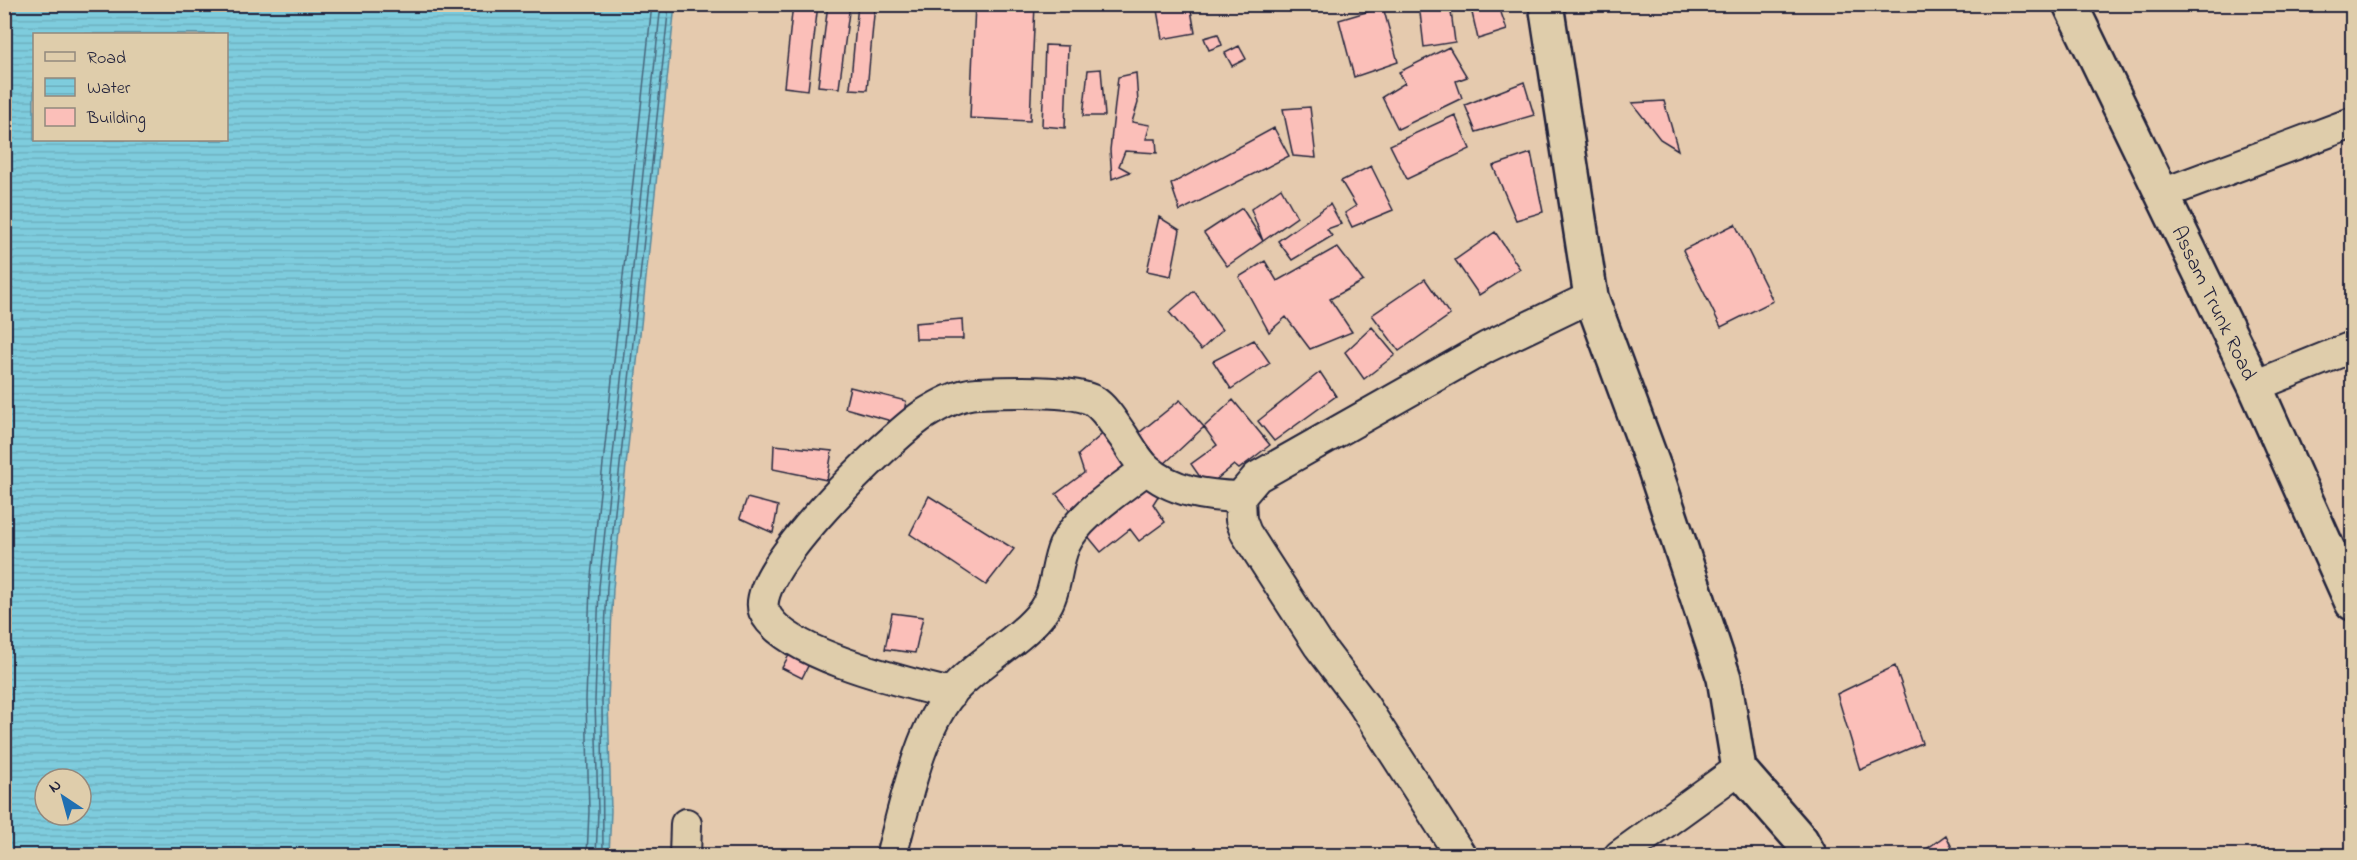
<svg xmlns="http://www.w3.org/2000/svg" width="2357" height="860" font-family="'Indie Flower',sans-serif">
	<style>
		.water { fill: url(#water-rules); stroke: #59889c; stroke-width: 1.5; fill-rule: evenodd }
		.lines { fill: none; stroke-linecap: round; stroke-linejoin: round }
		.shore { stroke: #47667c; stroke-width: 1.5 }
		.building { fill: #fbbfb9; stroke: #22223b; stroke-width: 1.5 }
		.street-casing { stroke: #22223b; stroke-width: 34 }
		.secondary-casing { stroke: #22223b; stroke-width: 38 }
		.primary-casing { stroke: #22223b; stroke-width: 38 }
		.street { stroke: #dfcdab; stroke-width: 30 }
		.secondary { stroke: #dfcdab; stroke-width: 33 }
		.primary { stroke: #dfcdab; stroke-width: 33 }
		.labels { text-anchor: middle; stroke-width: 5; stroke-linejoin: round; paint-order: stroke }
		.street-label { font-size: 21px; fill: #22223b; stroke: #dfcdab }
	</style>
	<defs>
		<pattern id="water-rules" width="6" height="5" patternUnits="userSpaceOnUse" patternTransform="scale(1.5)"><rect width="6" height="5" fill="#7eccdd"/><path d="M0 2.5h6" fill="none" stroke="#6dafbf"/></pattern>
	</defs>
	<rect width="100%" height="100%" fill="#e5caae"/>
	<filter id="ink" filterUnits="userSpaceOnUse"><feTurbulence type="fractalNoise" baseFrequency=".0167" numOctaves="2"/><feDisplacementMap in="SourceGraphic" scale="12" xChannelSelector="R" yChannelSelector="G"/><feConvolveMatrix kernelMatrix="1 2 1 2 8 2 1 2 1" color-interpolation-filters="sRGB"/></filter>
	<g filter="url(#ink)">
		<path class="water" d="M5,4L675,5L613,588L608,700L611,811L609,855H5ZM34,34H226V140H34ZM45,779H81V815H45Z"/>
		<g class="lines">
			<path class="shore" d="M587,856L589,811L586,700L590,586L652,4
				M596,856L598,811L595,700L599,587L661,4
				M603,856L602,700L607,587L669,4"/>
		</g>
		<path class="building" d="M793,4H818L808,90L784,87Z
			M828,4H850L839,88L818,86Z
			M858,4H875L867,90L850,89Z
			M975,4H1035L1030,121L970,118Z
			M1156,4H1190L1195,33L1162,39Z
			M1419,4H1450L1455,42L1424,47Z
			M1470,4H1498L1507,30L1478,39Z
			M1383,7L1398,62L1354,77L1339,20Z
			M1218,34L1222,45L1209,50L1204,38Z
			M1045,45L1068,46L1065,128L1042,126Z
			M1239,46L1246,59L1232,66L1225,53Z
			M1449,47L1467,77L1456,81L1462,98L1398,129L1382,97L1405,83L1399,72Z
			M1101,69L1105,116H1083L1088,70Z
			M1136,73L1138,103L1132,122L1150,125L1146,139H1156L1157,153L1125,151L1119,166L1130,172L1112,179L1110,150L1118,77Z
			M1524,82L1534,115L1476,132L1465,105Z
			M1664,101L1678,150L1660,139L1632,103Z
			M1310,107L1316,158L1293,156L1283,109Z
			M1455,115L1470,149L1407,179L1390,145Z
			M1274,128L1289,156L1180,211L1171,184Z
			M1531,153L1543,212L1516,220L1493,166Z
			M1371,166L1393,210L1352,227L1345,213L1356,206L1341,181Z
			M1281,188L1297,217L1263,241L1251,209Z
			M1330,204L1341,224L1327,229L1332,236L1292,260L1278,241Z
			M1242,208L1263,241L1227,266L1204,233Z
			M1159,217L1180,230L1171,276L1147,271Z
			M1735,224L1773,301L1721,327L1683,250Z
			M1495,232L1520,269L1479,295L1455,260Z
			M1337,247L1363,281L1330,299L1352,332L1310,349L1286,317L1269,332L1239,277L1265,261L1277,281Z
			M1425,279L1450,315L1399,351L1372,315Z
			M1194,291L1222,330L1201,350L1169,312Z
			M962,319L963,339H916L915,323Z
			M1372,327L1395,355L1364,379L1345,352Z
			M1254,340L1270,363L1231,389L1213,361Z
			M1320,372L1336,396L1274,441L1258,421Z
			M850,387L906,401L902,424L845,408Z
			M1180,400L1204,427L1163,465L1139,433Z
			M1233,400L1270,445L1239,469L1234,465L1207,487L1191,464L1217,445L1204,427Z
			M1114,424L1135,459L1069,510L1056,494L1084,473L1078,455Z
			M774,445L832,451L827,480L773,469Z
			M1149,473L1162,490L1153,504L1165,522L1139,541L1130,529L1101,552L1082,529Z
			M929,496L1014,549L986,585L910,534Z
			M747,498L778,506L773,533L740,518Z
			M892,613L923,617L915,653L885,649Z
			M794,646L813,656L802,678L782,668Z
			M1895,666L1922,743L1860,770L1837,694Z
			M1946,835L1956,856H1917Z"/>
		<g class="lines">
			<g class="street-casing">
				<path id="street" d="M2162,194L2352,123
					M2255,386L2352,347
					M951,694C907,683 782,654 764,611C748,573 891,437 923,415C939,405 958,394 977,393C1002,392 1074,389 1094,401C1106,409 1114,424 1123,436C1130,446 1137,461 1147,469C1172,492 1208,496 1240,497
					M685,856L686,824
					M891,856C905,806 918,734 951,693C976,663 1021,641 1043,611C1057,592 1055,567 1064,546C1077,516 1120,490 1146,469
					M1461,856L1363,704L1319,646L1246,533L1241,520L1240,497L1257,477L1487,347L1591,297
					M1619,856L1739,769"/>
			</g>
			<g class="secondary-casing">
				<path id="secondary" d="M1546,4L1591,297L1655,470L1724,678L1739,769L1801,840L1810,856"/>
			</g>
			<g class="primary-casing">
				<g id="primary">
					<path id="s1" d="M2070,4L2255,386L2352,603"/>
				</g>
			</g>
			<use href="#street" class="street"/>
			<use href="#secondary" class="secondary"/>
			<use href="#primary" class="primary"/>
		</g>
	</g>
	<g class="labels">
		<g class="street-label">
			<text dy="7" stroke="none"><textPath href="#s1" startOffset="332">Assam Trunk Road</textPath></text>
		</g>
	</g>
	<rect width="2357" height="860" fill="none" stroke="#dfcdab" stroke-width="24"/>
	<rect x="12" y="12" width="2333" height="836" fill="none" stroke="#22223b" stroke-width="2" filter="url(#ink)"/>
	<rect x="33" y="33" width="195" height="108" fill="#dfcdab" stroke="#93897e" stroke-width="1.5"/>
	<rect x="45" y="52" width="30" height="9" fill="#dfcdab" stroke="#93897e" stroke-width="1.5"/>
	<text x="87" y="63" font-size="18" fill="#22223b">Road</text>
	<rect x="45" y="78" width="30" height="18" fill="url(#water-rules)" stroke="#93897e" stroke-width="1.5"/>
	<text x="87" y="93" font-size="18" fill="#22223b">Water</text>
	<rect x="45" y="108" width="30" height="18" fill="#fbbfb9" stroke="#93897e" stroke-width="1.5"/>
	<text x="87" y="123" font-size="18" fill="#22223b">Building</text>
	<g transform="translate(63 797) rotate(324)"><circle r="28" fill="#dfcdab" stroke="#93897e" stroke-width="1.5"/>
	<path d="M0-4.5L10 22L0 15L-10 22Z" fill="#1f6fb2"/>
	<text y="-9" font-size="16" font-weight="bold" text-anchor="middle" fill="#22223b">N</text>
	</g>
</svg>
